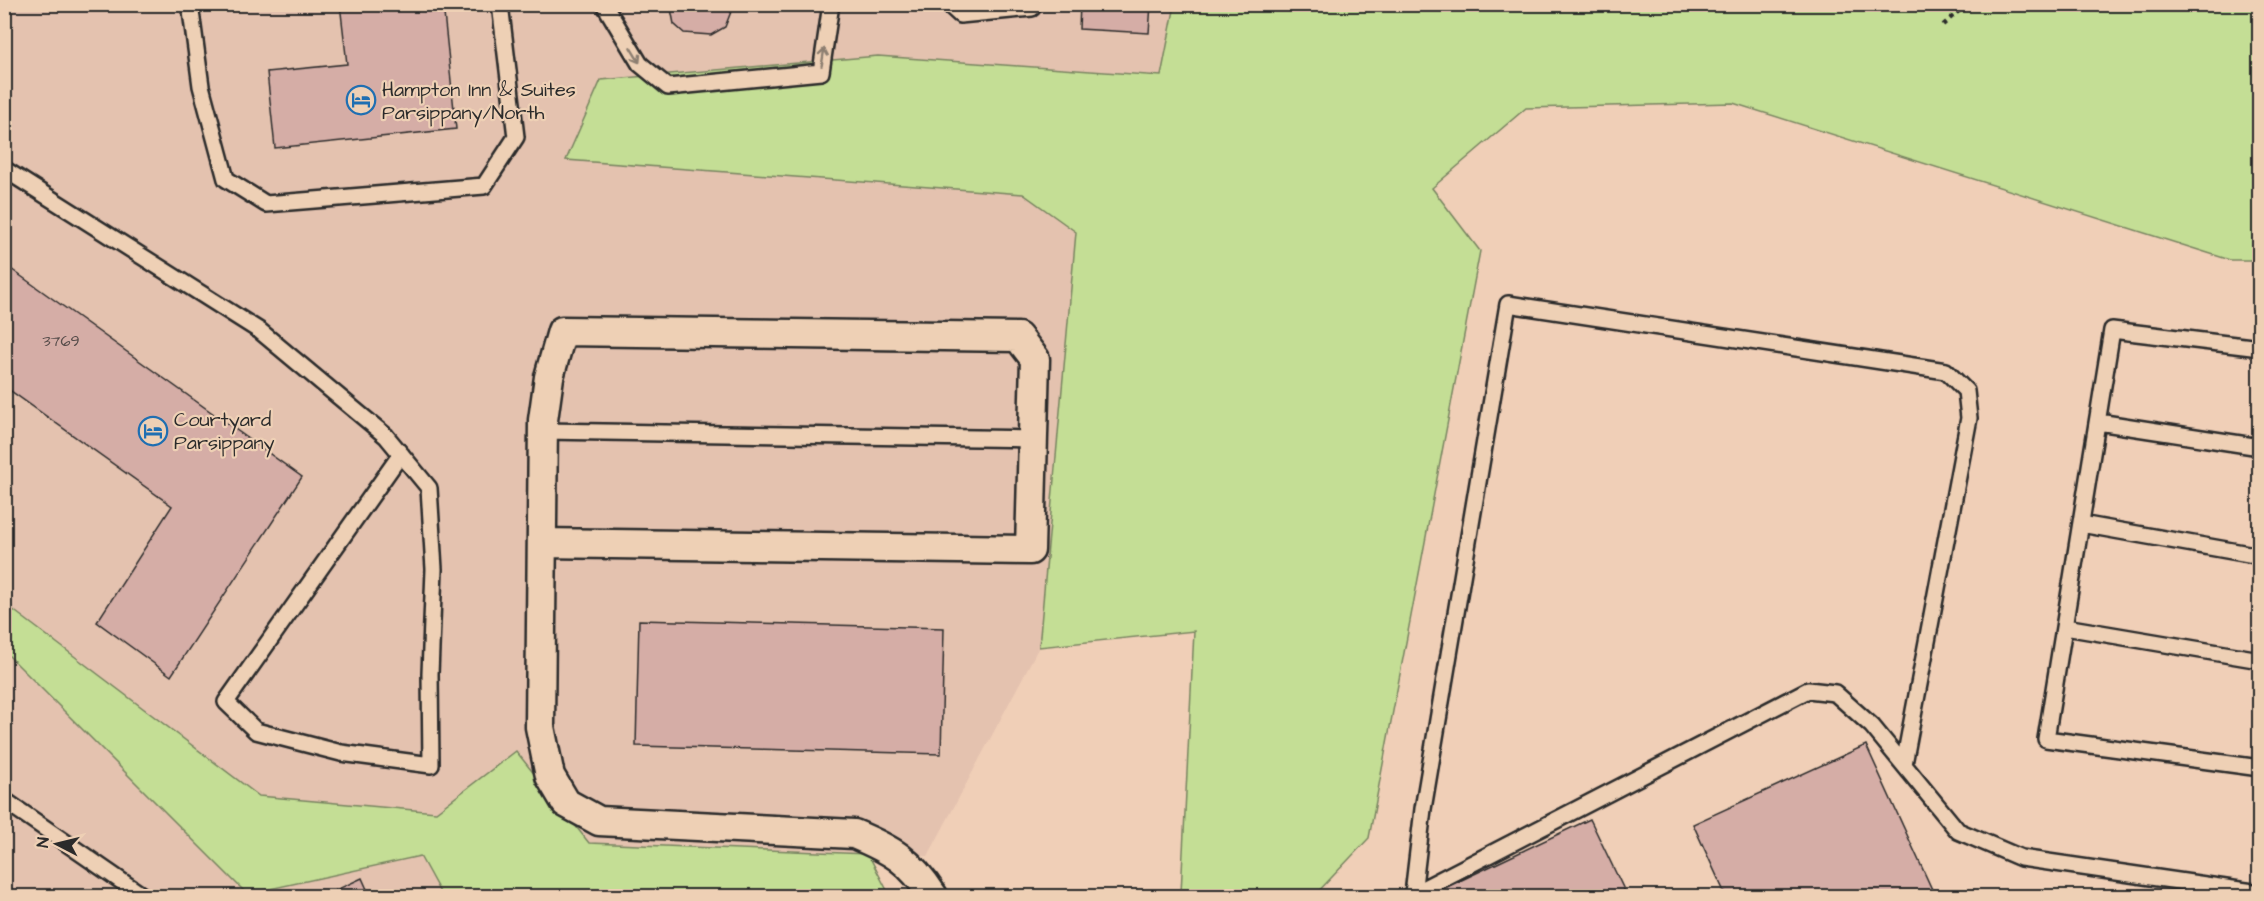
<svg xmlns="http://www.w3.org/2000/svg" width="2264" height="901" font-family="'Architects Daughter',sans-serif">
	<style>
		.built { fill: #e4c2af }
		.green { fill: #c4de95; stroke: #788460; stroke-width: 1.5 }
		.building { fill: #d5ada6; stroke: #2b2b2b; stroke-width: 1.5 }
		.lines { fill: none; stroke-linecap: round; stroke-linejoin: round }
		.lane-casing { stroke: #2b2b2b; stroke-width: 20 }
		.street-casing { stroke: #2b2b2b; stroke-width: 33 }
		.path { stroke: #2b2b2b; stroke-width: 4; stroke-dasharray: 4.5 4.5; stroke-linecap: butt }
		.lane { stroke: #eed0b5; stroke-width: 15 }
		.street { stroke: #eed0b5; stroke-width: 28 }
		.oneway { stroke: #8c7e70 }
		.labels { text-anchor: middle; stroke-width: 4.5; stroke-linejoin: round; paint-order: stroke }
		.number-label { font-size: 16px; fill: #564c4a }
		.poi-label { font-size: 20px; fill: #2b2b2b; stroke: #eed0b5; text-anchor: start }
	</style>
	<rect width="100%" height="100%" fill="#f0cfb7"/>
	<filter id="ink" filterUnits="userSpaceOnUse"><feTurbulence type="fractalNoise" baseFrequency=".0167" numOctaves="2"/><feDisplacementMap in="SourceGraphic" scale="12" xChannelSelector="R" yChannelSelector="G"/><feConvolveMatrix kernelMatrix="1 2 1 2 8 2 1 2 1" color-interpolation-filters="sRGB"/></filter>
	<g filter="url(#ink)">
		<path class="built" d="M4,5H1175L1161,76L878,56L566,160L1023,194L1209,326L928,856L589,843L515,751L436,812L259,796L5,603Z
			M4,652L247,894L420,856L442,896H5Z"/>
		<path class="green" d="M1175,5H2259V260H2230L1733,103L1526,108L1432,188L1480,251L1369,838L1314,896H1192L1181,893L1194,631L1039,647L1076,232L1023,194L566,160L601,80L878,56L1161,76Z
			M4,603L259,796L436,812L516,751L589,843L868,854L890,896H442L420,856L247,894L5,652Z"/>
		<path class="building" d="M340,4H443L456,129L275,148L267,72L347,64Z
			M670,4H734L725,27L711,35L684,33L674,24Z
			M1080,4H1151L1149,33L1079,29Z
			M4,264L302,477L171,676L97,622L172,506L4,386Z
			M639,620L944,628L941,754L636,746Z
			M1866,745L1935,896H1726L1693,824Z
			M1590,819L1627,896H1428Z
			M362,878L370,896H339L336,890Z"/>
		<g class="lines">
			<g class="lane-casing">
				<path id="lane" d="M190,4L201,86L226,179L266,204L484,186L516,137L500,4
					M604,4L640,64L668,87L821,72L831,4
					M948,4L960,15L1032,8V4
					M4,169L260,331L386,436L429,488L434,569L430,674L431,765L341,753L256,731L226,702L401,454
					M2260,348L2112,330L2046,739L2260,768
					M2098,422L2260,447
					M543,431L1033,439
					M2081,524L2260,556
					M2065,627L2260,660
					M4,800L143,896
					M1413,894L1423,809L1508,304L1946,371L1966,391L1969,418L1904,764
					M1409,896L1808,690L1835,693L1872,726L1958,831L2021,858L2260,893"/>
			</g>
			<g class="street-casing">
				<path id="street" d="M542,543L1030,550L1035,359L1018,337L562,331L549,377L543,420L540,727L550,776L566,803L599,821L854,834C892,850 910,860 933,896"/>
			</g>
			<path class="path" d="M1943,25L1967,4"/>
			<use href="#lane" class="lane"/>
			<use href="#street" class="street"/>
		</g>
		<defs><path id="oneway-shaft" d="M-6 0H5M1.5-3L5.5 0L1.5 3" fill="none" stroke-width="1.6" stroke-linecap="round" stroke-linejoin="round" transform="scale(1.5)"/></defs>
		<g class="oneway">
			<use href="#oneway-shaft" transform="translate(635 55) rotate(59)"/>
			<use href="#oneway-shaft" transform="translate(823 57) rotate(-81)"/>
		</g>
	</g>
	<defs>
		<g id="hotel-ring" transform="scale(1.5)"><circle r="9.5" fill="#eed0b5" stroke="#1f6fb2" stroke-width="1.5"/><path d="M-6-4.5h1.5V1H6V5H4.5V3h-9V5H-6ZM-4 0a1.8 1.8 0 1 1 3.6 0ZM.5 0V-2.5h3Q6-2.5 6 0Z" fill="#1f6fb2"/></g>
	</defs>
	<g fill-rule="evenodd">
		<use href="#hotel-ring" x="361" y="100"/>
		<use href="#hotel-ring" x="153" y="431"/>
	</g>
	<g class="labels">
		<g class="number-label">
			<text x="61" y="346">3769</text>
		</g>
		<g class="poi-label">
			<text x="382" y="96">Hampton Inn &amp; Suites<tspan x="382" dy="23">Parsippany/North</tspan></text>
			<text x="174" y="426">Courtyard<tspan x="174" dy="23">Parsippany</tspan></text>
		</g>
	</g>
	<rect width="2264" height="901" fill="none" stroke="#eed0b5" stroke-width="24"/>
	<rect x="12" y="12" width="2240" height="877" fill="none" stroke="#2b2b2b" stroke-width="2" filter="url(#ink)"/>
	<g transform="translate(57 844) rotate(277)" stroke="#eed0b5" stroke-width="4.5" paint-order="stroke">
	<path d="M0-4.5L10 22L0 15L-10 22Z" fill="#2b2b2b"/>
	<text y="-9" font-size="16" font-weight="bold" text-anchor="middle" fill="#2b2b2b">N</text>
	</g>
</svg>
